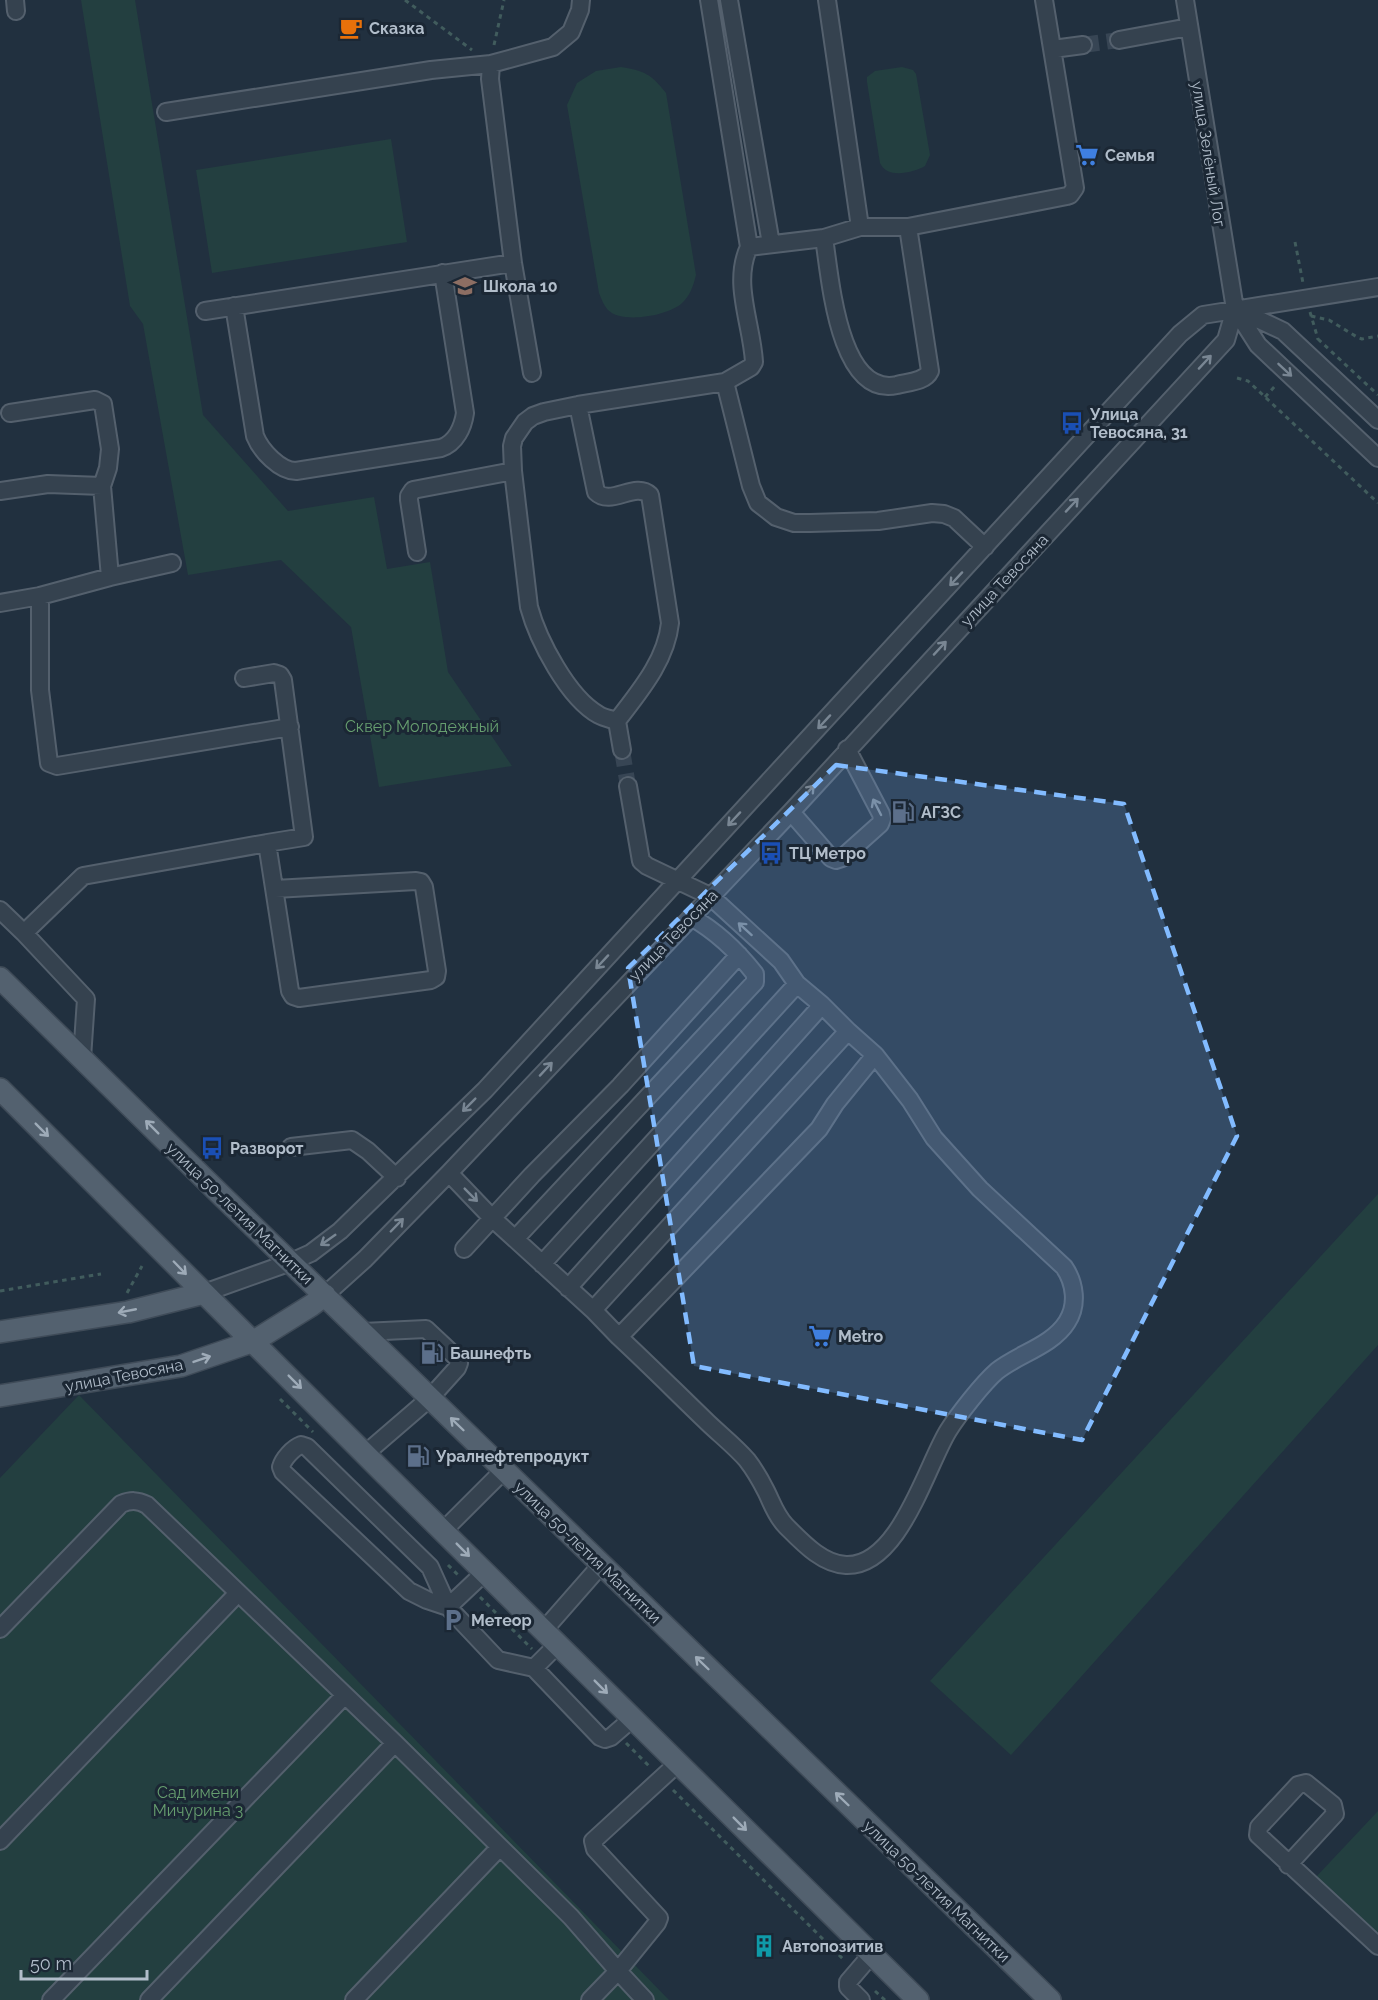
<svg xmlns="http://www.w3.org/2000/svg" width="1378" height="2000" font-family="Raleway,sans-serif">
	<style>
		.green { fill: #233f40 }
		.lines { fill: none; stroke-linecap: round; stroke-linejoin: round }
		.minor-tunnel { stroke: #374554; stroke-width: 16; stroke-dasharray: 16 8; stroke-linecap: butt }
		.minor-casing { stroke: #54606d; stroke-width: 20 }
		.major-casing { stroke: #3f4b58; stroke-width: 24 }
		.path { stroke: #415c5d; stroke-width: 3; stroke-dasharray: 4.5 4.5; stroke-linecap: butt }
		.minor { stroke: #35424f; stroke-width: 16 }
		.major { stroke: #53616f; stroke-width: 21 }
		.oneway { stroke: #798693 }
		.oneway2 { stroke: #9eabb8 }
		.marked { fill: #82bbff; fill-opacity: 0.2; stroke: #82bbff; stroke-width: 4.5; stroke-dasharray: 12 8; stroke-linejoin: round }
		.labels { text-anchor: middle; stroke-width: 6; stroke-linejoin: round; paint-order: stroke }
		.poi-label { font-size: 16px; font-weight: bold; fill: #b1bdca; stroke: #1b2734; text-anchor: start }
		.street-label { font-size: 16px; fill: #b1bdca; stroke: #1b2734 }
		.park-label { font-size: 16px; fill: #669e6f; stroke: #1b2734 }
	</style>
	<rect width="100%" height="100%" fill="#21303f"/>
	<path class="green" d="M81,0H135L203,415L288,511L374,497L387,569L430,562L448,672L512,766L379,787L351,627L281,560L188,575L143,324L130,306Z
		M621,67C645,71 651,74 666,93L696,275C693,287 690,296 681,304C666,316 622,324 608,310C604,306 601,298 599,293L567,105L577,83L596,71Z
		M902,67L913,70L916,74L930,155L925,166C912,173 887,179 880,163L867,82V77L875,71Z
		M391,139L407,242L212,273L196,170Z
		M1378,1194V1345L1011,1755L930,1681Z
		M79,1395L669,2000H0V1478Z
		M1378,1811V1934L1316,1877Z"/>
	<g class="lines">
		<path class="minor-tunnel" d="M1083,45L1119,40
			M622,750L628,786"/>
		<g class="minor-casing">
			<path id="minor" d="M15,0L16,11
				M709,0L749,247L824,238C830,275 838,398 897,385C908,382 925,382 930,371L908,227L1067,196L1070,195L1075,188L1044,0
				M729,0L771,244
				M827,0L860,227
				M1185,0L1235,309L1258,345L1378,458
				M1119,40L1189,27
				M1053,49L1083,45
				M491,64L490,79L513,263L532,373
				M166,112L431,70L491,64L553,47L571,32L580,10L581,0
				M824,238L860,227H908
				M749,247C732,283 752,324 754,362L751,367L725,382L751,486L758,503L776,517L794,523H810L878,521L932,513L944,514L954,518L985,547
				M234,306L255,436C261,451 280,471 296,471L441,448C456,443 463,427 465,413L443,273
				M1236,309L1283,331L1378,420
				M205,311L513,263
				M578,405L544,412L533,416L525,422L514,438L512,446L513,471L529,607C538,640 568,698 599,715C604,718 611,719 617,721
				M10,413L95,400L103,404L110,449L108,468L102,486L110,577
				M0,491L48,484L102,486
				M417,552L409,500V496L413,490L513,471
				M172,563L110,577L40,596V690L49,763L57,766L290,727
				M0,603L40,596
				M244,678L274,673L280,675L283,680L304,837L267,843
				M622,750L617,721C639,692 666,661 670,623L650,495C635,481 611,507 596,492L578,405L725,382
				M628,786L641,861L647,866L710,896L781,961L797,984
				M791,812L831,858L836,860L842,858L880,824L882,819L881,814L847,749
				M0,910L24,933L86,999L82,1058
				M24,933L83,876L267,843L290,991L293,996L299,998L431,980L436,977L437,971L424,887L421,882L416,881L275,889
				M291,1147L352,1140L368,1151L397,1178
				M449,1173L492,1218L593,1310L848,1031L822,1005L568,1288
				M515,1239L755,982V974C737,951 716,931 691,917
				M464,1249L532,1175L620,1086L739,955
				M542,1264L797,984L822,1005
				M204,1293L291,1262L311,1253L340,1231L485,1090L1180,334L1203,315L1378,287
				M325,1295L365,1259L449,1173L791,812L1226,340L1235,309
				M593,1310L619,1337L819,1129L835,1104L875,1055L848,1031
				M363,1332L426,1329L457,1358L459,1363L457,1368L430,1398L365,1454
				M619,1337C648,1364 676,1392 704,1419C718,1433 734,1445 747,1460C754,1469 761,1481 766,1491C772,1503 776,1516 786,1526C802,1542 822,1564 846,1565C899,1567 926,1467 948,1431C958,1415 983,1383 997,1371C1018,1354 1052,1346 1067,1322C1078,1305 1075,1283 1064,1267L980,1189L934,1138L910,1100L875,1055
				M301,1445L307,1447L430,1567L448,1607L427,1600L409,1591L283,1472L281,1467C283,1459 293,1448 301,1445Z
				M443,1531L504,1470
				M485,1572L448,1607L498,1660L534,1668
				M0,1629L121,1504C131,1500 137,1500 147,1505L395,1743L571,1917L618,1971L657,1923L659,1918L595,1849L593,1841L678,1763
				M544,1630L601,1565
				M558,1644L534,1668L600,1737L605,1739L611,1737L633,1718
				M0,1841L238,1593
				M1288,1865L1335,1814L1333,1805L1306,1783L1298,1785L1259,1827L1258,1835L1378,1946
				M51,2000L345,1695
				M149,2000L395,1743
				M354,2000L500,1847
				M590,2000L618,1971L645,2000
				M861,2000L848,1987V1982L872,1954"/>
		</g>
		<g class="major-casing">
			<path id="major" d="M0,978L224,1198L1050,2000
				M0,1089L385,1474L918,2000
				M0,1332L128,1312L204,1293
				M0,1396L181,1366L254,1341L312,1305L325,1295"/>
		</g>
		<path class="path" d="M405,0L472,50
			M494,45L504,0
			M1295,242L1303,283
			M1310,312L1318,339L1317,340
			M1311,316L1329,320L1357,337L1362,339L1378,336
			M1318,339L1378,395
			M1237,378L1248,381L1378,503
			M1265,397L1276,385
			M0,1291L101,1274
			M127,1293L142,1266
			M280,1399L313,1432
			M448,1565L458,1575
			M480,1597L532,1649
			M626,1743L651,1768
			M673,1790L845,1961
			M875,1991L885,2000"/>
		<use href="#minor" class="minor"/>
		<use href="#major" class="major"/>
	</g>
	<defs><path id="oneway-shaft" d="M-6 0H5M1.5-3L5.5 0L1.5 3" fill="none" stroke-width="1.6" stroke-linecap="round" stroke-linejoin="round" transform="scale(1.5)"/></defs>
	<g class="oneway">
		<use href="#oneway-shaft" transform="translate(1205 362) rotate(-47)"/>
		<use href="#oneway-shaft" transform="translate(1285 370) rotate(43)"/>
		<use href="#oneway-shaft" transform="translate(1072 505) rotate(-47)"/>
		<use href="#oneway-shaft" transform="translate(956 579) rotate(133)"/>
		<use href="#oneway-shaft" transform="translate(940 648) rotate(-47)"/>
		<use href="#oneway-shaft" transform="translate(824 722) rotate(133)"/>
		<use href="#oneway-shaft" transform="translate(808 792) rotate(-48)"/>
		<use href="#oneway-shaft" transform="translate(877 807) rotate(-117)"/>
		<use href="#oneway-shaft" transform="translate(734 819) rotate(133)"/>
		<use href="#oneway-shaft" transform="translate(745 929) rotate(-138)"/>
		<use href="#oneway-shaft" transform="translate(602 962) rotate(133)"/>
		<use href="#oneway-shaft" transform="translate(546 1069) rotate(-47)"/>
		<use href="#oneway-shaft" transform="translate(469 1105) rotate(135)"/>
		<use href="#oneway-shaft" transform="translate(471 1195) rotate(45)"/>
		<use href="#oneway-shaft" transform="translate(397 1225) rotate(-46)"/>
		<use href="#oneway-shaft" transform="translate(328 1240) rotate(145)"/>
	</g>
	<g class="oneway2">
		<use href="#oneway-shaft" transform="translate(152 1127) rotate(-135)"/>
		<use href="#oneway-shaft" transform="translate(42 1130) rotate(45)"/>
		<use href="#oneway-shaft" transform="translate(180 1268) rotate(46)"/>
		<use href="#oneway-shaft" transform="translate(127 1311) rotate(169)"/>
		<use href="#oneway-shaft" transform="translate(202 1359) rotate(-19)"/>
		<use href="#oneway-shaft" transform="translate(295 1382) rotate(45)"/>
		<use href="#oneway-shaft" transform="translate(457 1424) rotate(-136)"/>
		<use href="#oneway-shaft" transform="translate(463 1550) rotate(45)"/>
		<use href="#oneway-shaft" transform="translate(702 1663) rotate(-136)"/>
		<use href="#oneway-shaft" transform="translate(601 1687) rotate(45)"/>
		<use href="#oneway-shaft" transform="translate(842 1799) rotate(-136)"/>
		<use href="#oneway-shaft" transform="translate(740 1824) rotate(45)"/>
	</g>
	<path class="marked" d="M836,765L1124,804L1237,1136L1082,1440L694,1366L628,968Z"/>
	<defs>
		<g id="cafe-bare" transform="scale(1.8)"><path d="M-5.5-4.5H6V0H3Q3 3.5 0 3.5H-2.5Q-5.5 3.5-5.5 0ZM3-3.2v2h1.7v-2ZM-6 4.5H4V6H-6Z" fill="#e8710a" stroke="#1b2734" stroke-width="2.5" paint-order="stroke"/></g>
		<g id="supermarket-bare" transform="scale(1.8)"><path d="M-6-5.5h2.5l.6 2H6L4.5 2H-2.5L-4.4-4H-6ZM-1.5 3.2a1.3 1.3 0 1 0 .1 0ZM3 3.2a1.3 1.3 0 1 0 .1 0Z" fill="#3f7fe0" stroke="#1b2734" stroke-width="2.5" paint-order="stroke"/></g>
		<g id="school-bare" transform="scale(1.8)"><path d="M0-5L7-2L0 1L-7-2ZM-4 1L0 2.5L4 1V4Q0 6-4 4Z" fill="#8d6e63" stroke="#1b2734" stroke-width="2.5" paint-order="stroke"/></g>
		<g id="bus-bare" transform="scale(1.8)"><path d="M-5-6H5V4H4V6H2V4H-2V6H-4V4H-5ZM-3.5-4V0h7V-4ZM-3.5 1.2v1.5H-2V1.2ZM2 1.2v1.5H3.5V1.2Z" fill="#1a4fb4" stroke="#1b2734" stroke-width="2.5" paint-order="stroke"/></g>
		<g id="fuel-bare" transform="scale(1.8)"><path d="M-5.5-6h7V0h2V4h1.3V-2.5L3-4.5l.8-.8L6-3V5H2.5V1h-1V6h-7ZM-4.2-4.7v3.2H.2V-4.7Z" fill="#5c6f8a" stroke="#1b2734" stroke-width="2.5" paint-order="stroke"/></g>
		<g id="parking-bare" transform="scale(1.8)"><path d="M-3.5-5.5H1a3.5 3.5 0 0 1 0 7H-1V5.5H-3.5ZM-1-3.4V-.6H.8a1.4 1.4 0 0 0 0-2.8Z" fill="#5c6f8a" stroke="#1b2734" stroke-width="2.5" paint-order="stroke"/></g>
		<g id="building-bare" transform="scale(1.8)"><path d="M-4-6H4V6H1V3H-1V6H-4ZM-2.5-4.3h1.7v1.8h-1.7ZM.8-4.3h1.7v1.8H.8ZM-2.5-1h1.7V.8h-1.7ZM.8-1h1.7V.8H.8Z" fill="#0f9aa8" stroke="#1b2734" stroke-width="2.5" paint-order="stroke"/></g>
	</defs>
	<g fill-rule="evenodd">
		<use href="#cafe-bare" x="351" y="28"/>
		<use href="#supermarket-bare" x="1087" y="155"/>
		<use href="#school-bare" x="465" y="286"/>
		<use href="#bus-bare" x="1072" y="423"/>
		<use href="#fuel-bare" x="903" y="812"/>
		<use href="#bus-bare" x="771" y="853"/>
		<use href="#bus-bare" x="212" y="1148"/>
		<use href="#supermarket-bare" x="820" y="1336"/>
		<use href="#fuel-bare" x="432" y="1353"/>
		<use href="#fuel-bare" x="418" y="1456"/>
		<use href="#parking-bare" x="453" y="1620"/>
		<use href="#building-bare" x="764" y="1946"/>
	</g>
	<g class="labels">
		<g class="poi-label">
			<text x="369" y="34">Сказка</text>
			<text x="1105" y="161">Семья</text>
			<text x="483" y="292">Школа 10</text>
			<text x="1090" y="420">Улица<tspan x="1090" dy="18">Тевосяна, 31</tspan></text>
			<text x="921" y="818">АГЗС</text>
			<text x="789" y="859">ТЦ Метро</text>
			<text x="230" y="1154">Разворот</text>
			<text x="838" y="1342">Metro</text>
			<text x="450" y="1359">Башнефть</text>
			<text x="436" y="1462">Уралнефтепродукт</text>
			<text x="471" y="1626">Метеор</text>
			<text x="782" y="1952">Автопозитив</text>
		</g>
		<g class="street-label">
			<text transform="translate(1209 154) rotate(81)" y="6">улица Зелёный Лог</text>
			<text transform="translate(1004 580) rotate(-47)" y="6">улица Тевосяна</text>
			<text transform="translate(673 935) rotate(-46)" y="6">улица Тевосяна</text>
			<text transform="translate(240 1213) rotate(44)" y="6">улица 50-летия Магнитки</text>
			<text transform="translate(124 1375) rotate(-11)" y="6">улица Тевосяна</text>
			<text transform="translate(588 1552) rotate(44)" y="6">улица 50-летия Магнитки</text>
			<text transform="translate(937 1891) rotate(44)" y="6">улица 50-летия Магнитки</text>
		</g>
		<g class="park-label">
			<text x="422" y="732">Сквер Молодежный</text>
			<text x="198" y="1798">Сад имени<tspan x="198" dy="18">Мичурина 3</tspan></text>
		</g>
	</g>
	<path d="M21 1970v9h126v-9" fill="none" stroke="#b1bdca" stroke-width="3"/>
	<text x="30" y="1970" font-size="18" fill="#b1bdca" stroke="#1b2734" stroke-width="4.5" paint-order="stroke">50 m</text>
</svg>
